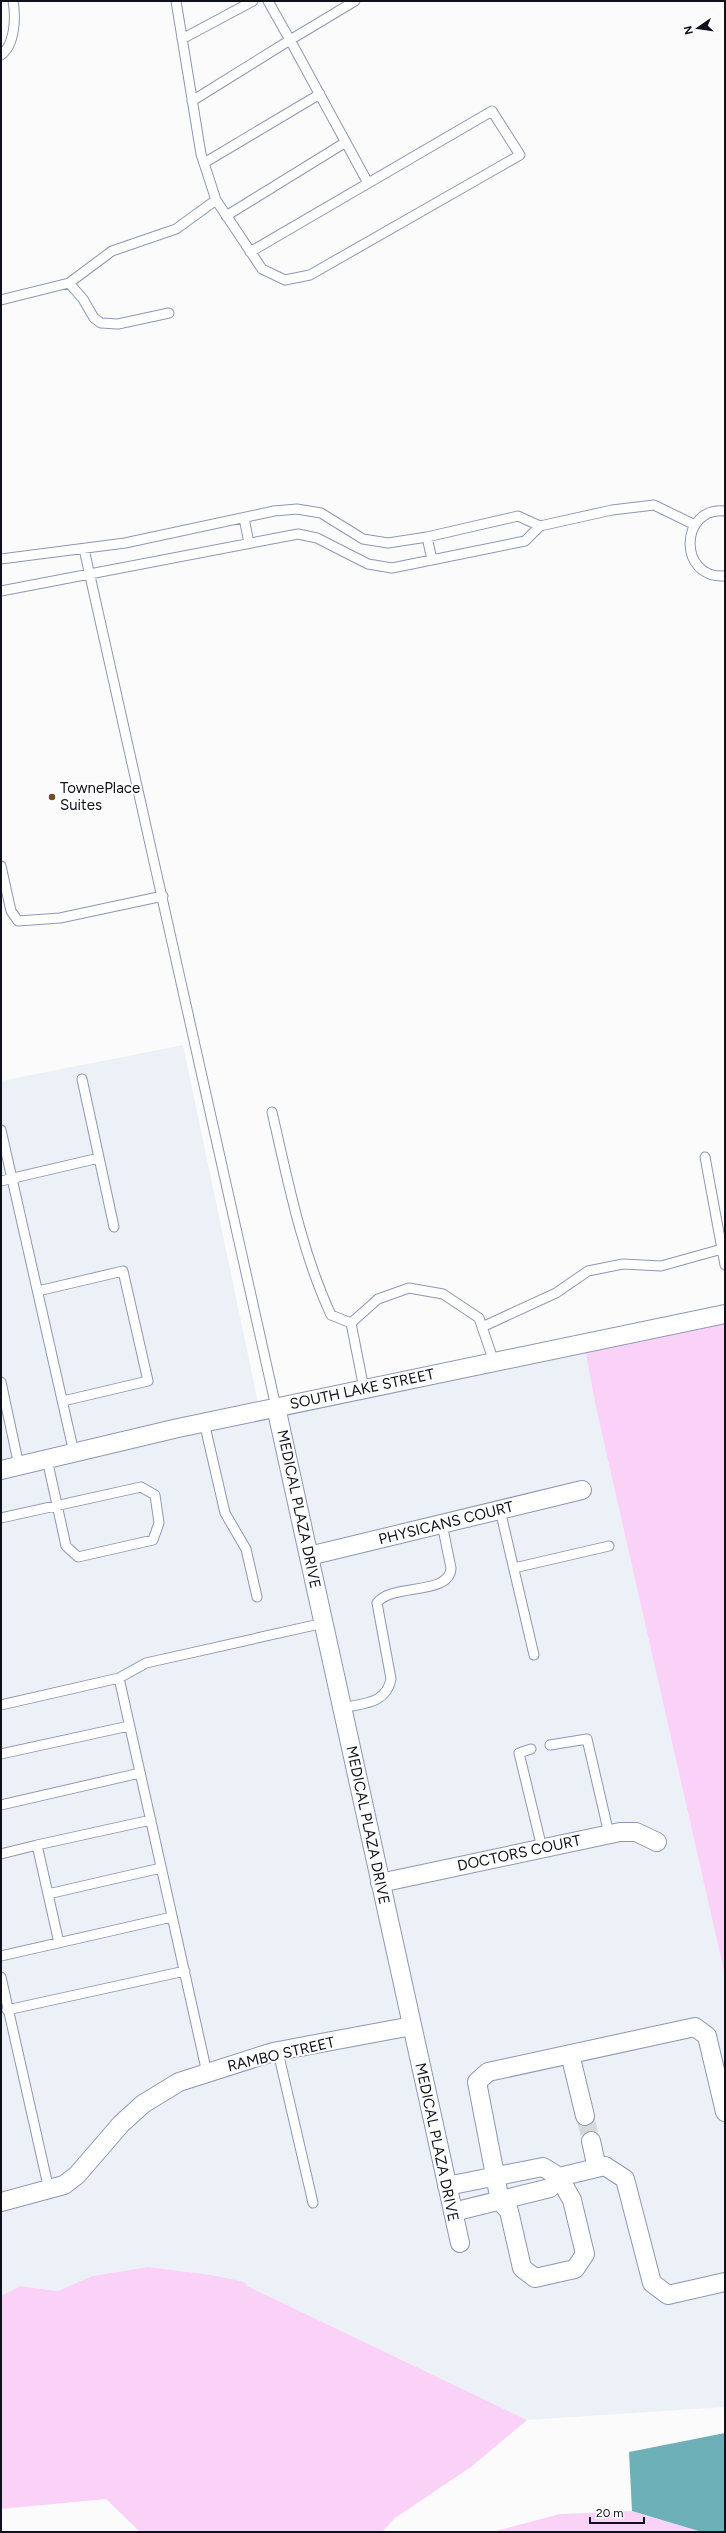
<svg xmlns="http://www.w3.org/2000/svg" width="726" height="2533" font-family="Figtree,sans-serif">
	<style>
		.built { fill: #ecf0f7 }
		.green { fill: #fbd2f7 }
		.water { fill: #6db0b8 }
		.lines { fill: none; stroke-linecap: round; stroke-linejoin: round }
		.minor-tunnel { stroke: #d7d8d9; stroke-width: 18; stroke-dasharray: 18 9; stroke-linecap: butt }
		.service-casing { stroke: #8c98b6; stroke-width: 11 }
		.minor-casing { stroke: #8c98b6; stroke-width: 20 }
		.service { stroke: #fff; stroke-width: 9 }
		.minor { stroke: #fff; stroke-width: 18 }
		.poi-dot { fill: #734d29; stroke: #fff; stroke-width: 1.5 }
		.labels { text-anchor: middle; stroke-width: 4; stroke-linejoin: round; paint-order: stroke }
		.poi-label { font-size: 15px; fill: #0c111b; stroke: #fff; text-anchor: start }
		.street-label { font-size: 15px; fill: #0c111b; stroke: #fff }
	</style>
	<rect width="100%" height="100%" fill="#fbfbfb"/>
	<path class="built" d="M183,1045L260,1412L584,1343L595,1403L725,1976V2407L527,2420L247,2286L245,2282L212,2275L148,2267L92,2276L58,2291L20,2286L1,2296V1081Z"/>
	<path class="green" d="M725,1313V1976L595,1403L584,1343Z
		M148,2267L212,2275L245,2282L247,2286L527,2420L471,2467L395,2518L382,2532H140L106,2499L1,2509V2296L20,2286L58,2291L92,2276Z
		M632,2511L702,2532H492L560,2514Z"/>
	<path class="water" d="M725,2433V2532H702L632,2511L629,2452Z"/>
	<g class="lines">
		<path class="minor-tunnel" d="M585,2116L591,2141"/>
		<g class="service-casing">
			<path id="service" d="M176,1L201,154L216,200L262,269L285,280L310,275L520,155L492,111L250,252
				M355,1L290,40L368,183
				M182,39L253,1
				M1,55C15,45 16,17 13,1
				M192,101L290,40L268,1
				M204,163L320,94
				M226,216L346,142
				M69,283L83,299L94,318L101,323L118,324L169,313
				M1,300L69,283L112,251L176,229L216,200
				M725,511C680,506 677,579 725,576
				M244,518L249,543
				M427,537L432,560
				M84,549L276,1407
				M1,559L125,543L274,511L297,509L321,513L363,539L388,543L427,537L518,516L540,526
				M1,591L298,534L317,538L368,564L392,568L525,541L540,526L612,510L654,505L695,525
				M1,866L11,911L18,921L60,918L163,896
				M82,1079L114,1227
				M272,1112C288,1181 301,1250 331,1315L351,1323
				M1,1130L74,1453
				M1,1181L99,1158
				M722,1249L725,1265
				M38,1291L123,1271L148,1381L63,1401
				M482,1327L556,1293L588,1271L623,1264L661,1266L722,1249L705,1157
				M1,1382L19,1466
				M364,1389L351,1323L378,1299L409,1288L443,1294L479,1318L494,1362
				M204,1422L225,1513L246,1549L257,1597
				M500,1510L534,1655
				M1,1518L141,1487L155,1495L159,1523L153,1540L78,1557L66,1546L47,1459
				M514,1568L609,1546
				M119,1678L207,2073
				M1,1705L119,1678L146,1663L324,1623
				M342,1708C364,1703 386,1704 391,1679L377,1603C391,1583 450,1596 451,1568L442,1524
				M550,1745L587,1739L609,1834
				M531,1749L519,1753L542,1848
				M1,1754L129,1726
				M1,1805L140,1773
				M37,1845L151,1820
				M1,1854L37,1845L59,1943
				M48,1894L161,1868
				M1,1956L172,1917
				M1,1977L49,2190
				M7,2010L185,1971
				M278,2052L313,2203"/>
		</g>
		<g class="minor-casing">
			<path id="minor" d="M276,1407L460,2243
				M1,1470L178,1428L725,1314
				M309,1556L582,1490
				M380,1883L620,1832H636L657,1842
				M570,2054L585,2116
				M725,2112L707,2036L695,2027L488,2072L477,2082L500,2201L509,2211L522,2268L535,2278L575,2269L585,2254L572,2200L559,2177L605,2166L625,2179L652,2283L668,2295L725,2282
				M591,2141L597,2168
				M447,2186L543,2167L559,2177L550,2188L453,2212
				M1,2202L64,2185L77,2175L121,2124L143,2104L179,2082L273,2052L412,2026"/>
		</g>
		<use href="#service" class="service"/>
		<use href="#minor" class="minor"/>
	</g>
	<circle class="poi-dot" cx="52" cy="797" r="4"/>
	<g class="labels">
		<g class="poi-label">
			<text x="60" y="793">TownePlace<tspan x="60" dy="17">Suites</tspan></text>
		</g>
		<g class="street-label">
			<text transform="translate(362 1389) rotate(-12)" y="5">SOUTH LAKE STREET</text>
			<text transform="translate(299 1509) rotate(78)" y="5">MEDICAL PLAZA DRIVE</text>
			<text transform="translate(446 1523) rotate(-14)" y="5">PHYSICANS COURT</text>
			<text transform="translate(368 1825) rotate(78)" y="5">MEDICAL PLAZA DRIVE</text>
			<text transform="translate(519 1853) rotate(-12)" y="5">DOCTORS COURT</text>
			<text transform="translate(281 2054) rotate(-13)" y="5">RAMBO STREET</text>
			<text transform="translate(437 2142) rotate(78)" y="5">MEDICAL PLAZA DRIVE</text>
		</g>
	</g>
	<rect width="726" height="2533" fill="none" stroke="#0c111b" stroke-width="4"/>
	<g transform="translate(698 28) rotate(257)" stroke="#ffffff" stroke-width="3" paint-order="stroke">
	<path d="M0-3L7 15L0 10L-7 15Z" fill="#0c111b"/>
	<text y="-6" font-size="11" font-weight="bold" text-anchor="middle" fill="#0c111b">N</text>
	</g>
	<path d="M590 2517v6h54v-6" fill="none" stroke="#0c111b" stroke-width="2"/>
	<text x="596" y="2517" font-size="12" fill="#0c111b" stroke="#ffffff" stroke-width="3" paint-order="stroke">20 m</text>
</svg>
